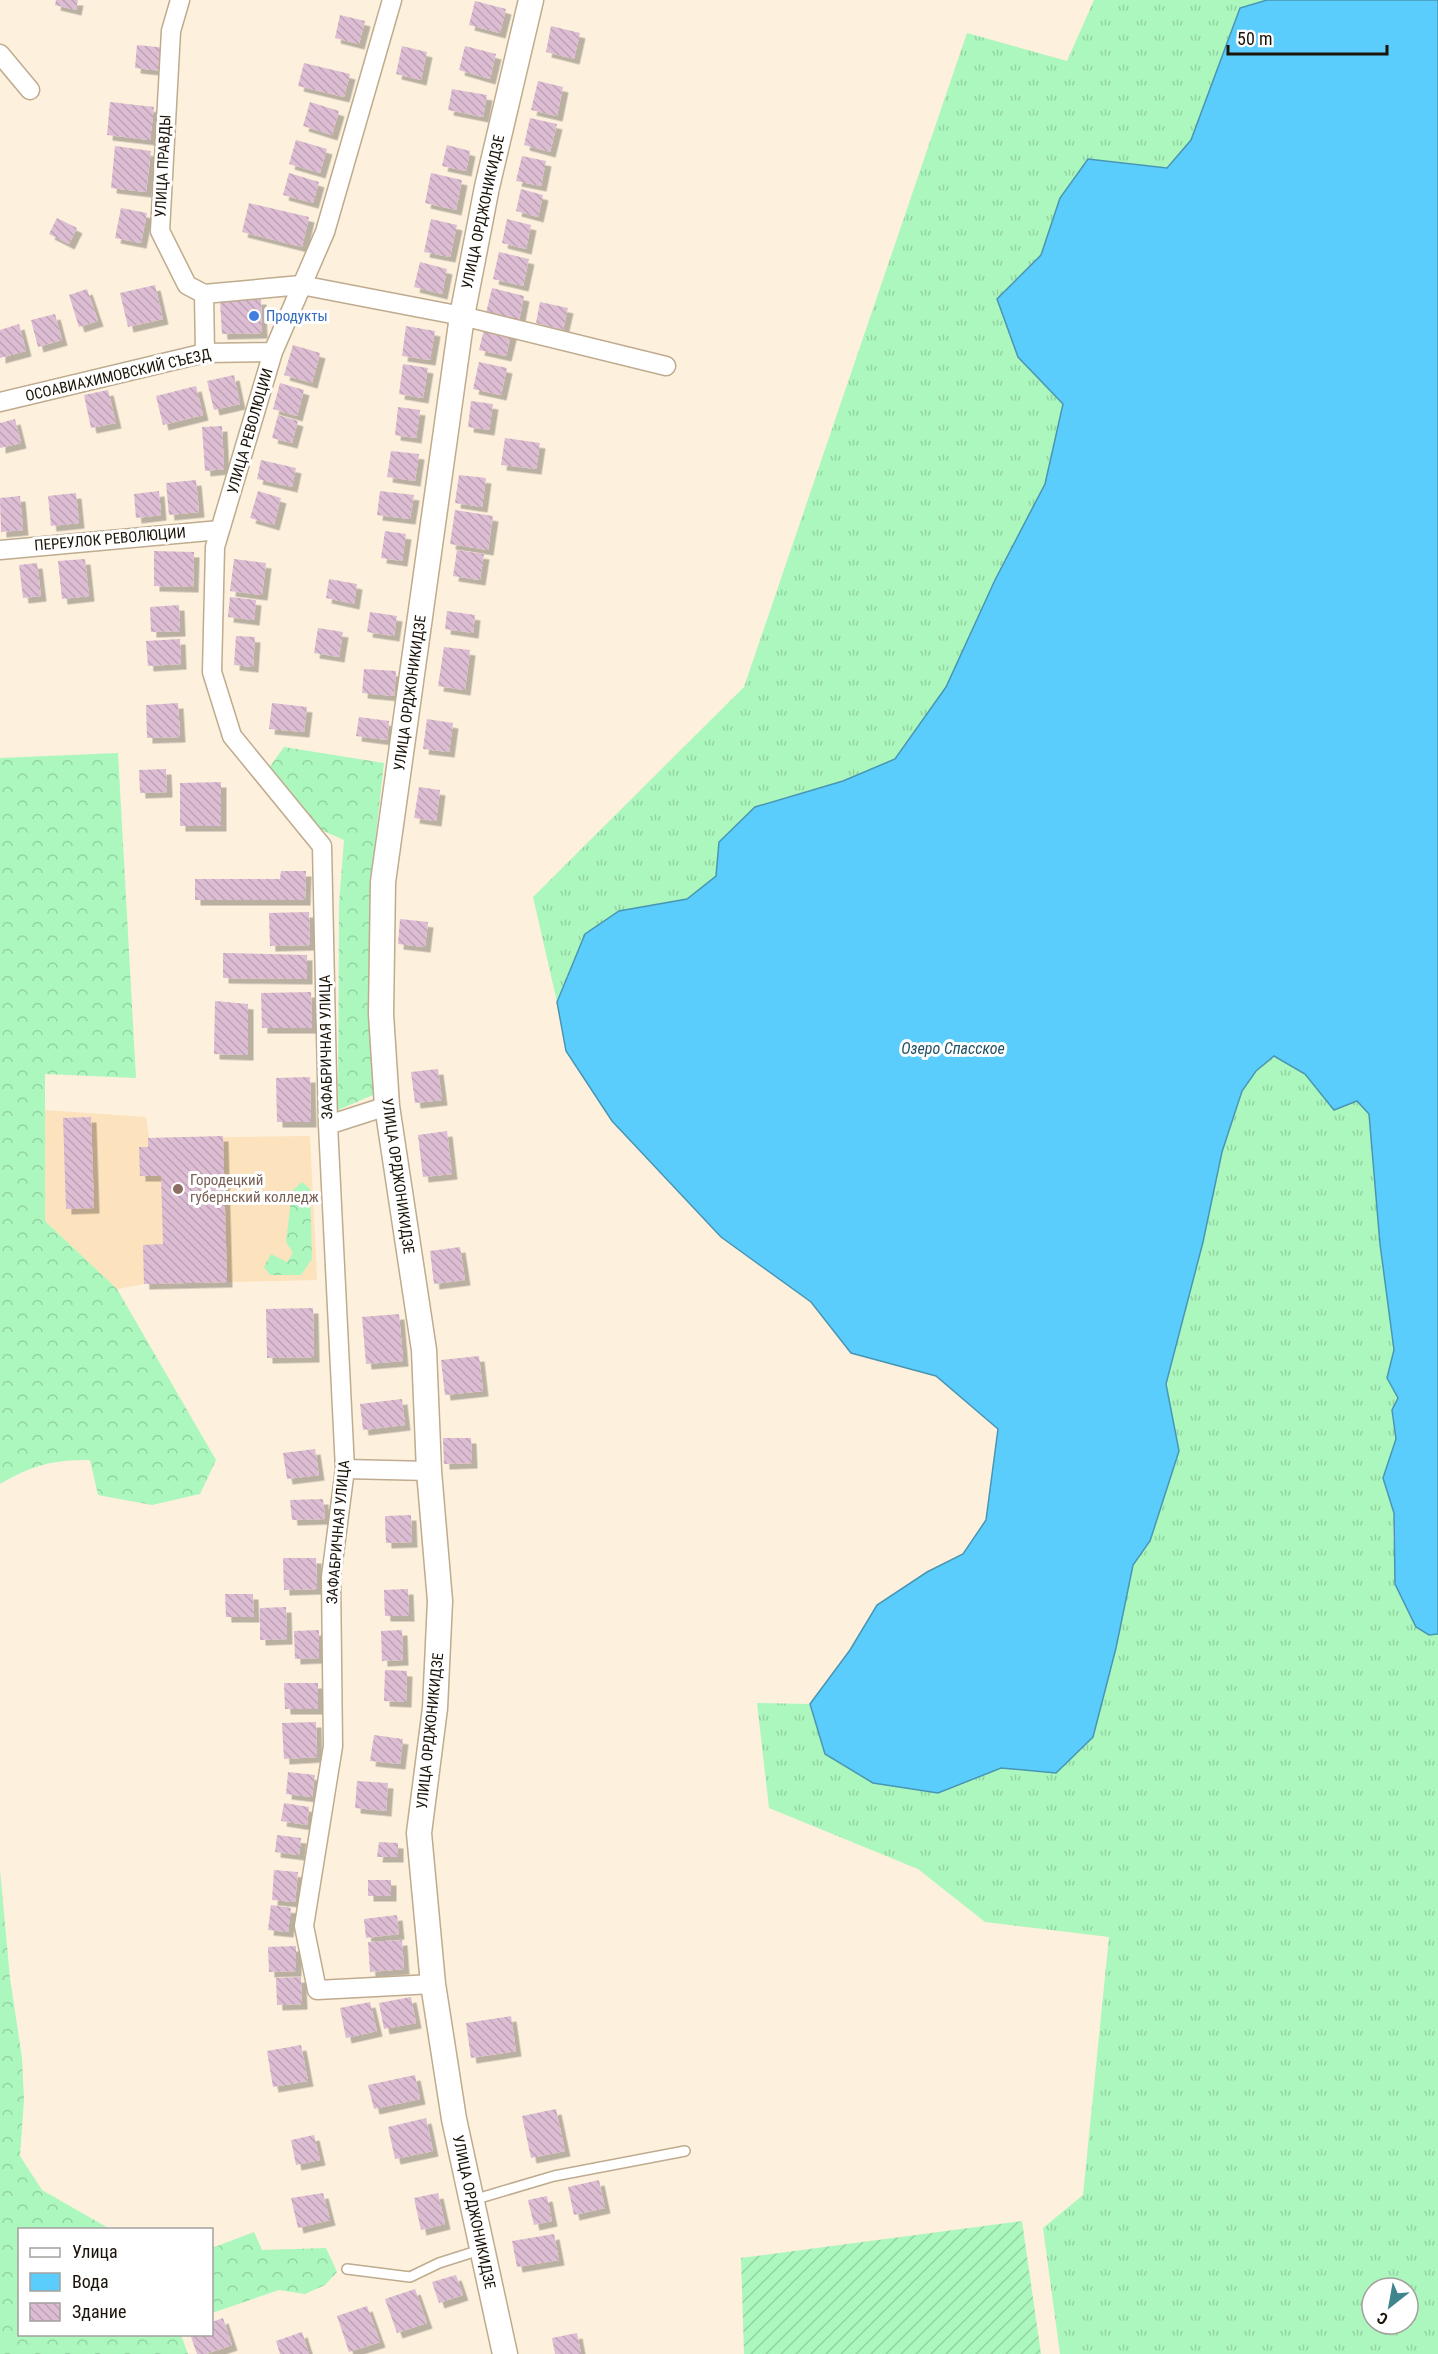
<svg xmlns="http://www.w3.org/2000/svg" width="1438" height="2354" font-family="'Roboto Condensed',sans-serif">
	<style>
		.built { fill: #fce2bd }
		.grass { fill: url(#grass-tufts); fill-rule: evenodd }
		.forest { fill: url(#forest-crowns) }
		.garden { fill: url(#garden-furrows) }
		.water { fill: #5bcdfd; stroke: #4896b4; stroke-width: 1.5 }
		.building { fill: url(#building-back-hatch); filter: url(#shadow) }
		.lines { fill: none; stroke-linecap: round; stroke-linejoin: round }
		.service-casing { stroke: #bfab8e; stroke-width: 12 }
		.minor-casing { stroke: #bfab8e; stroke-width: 21 }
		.tertiary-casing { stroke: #bfab8e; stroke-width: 27 }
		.service { stroke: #fff; stroke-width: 9 }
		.minor { stroke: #fff; stroke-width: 18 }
		.tertiary { stroke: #fff; stroke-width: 24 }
		.shop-dot { fill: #3f7fe0; stroke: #fff; stroke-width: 2 }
		.education-dot { fill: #8d6e63; stroke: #fff; stroke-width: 2 }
		.labels { text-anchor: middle; stroke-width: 6; stroke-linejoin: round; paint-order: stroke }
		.street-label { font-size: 15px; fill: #1b1409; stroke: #fff }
		.shop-label { font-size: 15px; fill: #366cbe; stroke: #fff; text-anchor: start }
		.education-label { font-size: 15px; fill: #785e54; stroke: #fff; text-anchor: start }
		.water-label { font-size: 16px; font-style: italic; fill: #225266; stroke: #fff }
	</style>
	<defs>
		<pattern id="grass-tufts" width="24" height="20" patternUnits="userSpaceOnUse" patternTransform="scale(1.5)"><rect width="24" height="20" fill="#abf7be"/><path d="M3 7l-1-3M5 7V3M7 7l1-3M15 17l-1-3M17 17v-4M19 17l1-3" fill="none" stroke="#93d3a2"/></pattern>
		<pattern id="forest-crowns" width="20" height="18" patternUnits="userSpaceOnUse" patternTransform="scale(1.5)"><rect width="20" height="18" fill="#abf7be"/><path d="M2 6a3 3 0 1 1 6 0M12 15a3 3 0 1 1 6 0" fill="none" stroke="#93d3a2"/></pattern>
		<pattern id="garden-furrows" width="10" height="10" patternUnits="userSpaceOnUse" patternTransform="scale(1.5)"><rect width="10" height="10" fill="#abf7be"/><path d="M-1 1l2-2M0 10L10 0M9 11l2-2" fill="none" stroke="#93d3a2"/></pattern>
		<pattern id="building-back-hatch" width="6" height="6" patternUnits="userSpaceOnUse" patternTransform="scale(1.5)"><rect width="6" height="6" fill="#ddbdd3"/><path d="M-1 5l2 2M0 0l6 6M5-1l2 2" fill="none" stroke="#bda2b4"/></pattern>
		<filter id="shadow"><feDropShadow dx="5.5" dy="5.5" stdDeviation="0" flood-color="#0004"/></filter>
	</defs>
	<rect width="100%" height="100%" fill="#fdf0dd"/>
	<path class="built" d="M45,1110L146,1117L149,1138L310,1136L317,1280L144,1284L117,1289L45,1221Z"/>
	<path class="grass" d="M1094,0H1267L1240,9L1191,140L1166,168L1088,159L1060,198L1041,255L997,299L1018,357L1063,404L1045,484L995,580L946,687L895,759L719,842L716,876L687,899L619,911L585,934L557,1002L533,897L744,687L967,33L1067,61Z
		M1274,1056L1305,1074L1334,1110L1357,1101L1369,1114L1380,1244L1394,1350L1387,1378L1398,1398L1392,1410L1396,1439L1383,1478L1394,1513L1393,1539L1429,1635L1438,1634V2354H1060L1043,2228L1083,2195L1109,1937L985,1922L918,1869L769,1808L757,1703L810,1704L825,1754L938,1793L1001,1768L1056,1773L1092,1738L1116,1648L1133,1565L1150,1541L1179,1451L1166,1384L1203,1242L1222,1152L1242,1092L1256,1071ZM1372,2288H1408V2324H1372Z"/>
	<path class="forest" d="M284,747L384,763L372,869L373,1095L338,1110L339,904L344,840L321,830L268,769Z
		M118,753L136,1078L45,1074V1221L117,1289L216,1460L200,1494L152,1505L98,1495L90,1460C52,1460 33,1465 0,1484V758Z
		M302,1182L310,1189L312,1259L301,1275H270L264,1267L271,1254L287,1262L293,1253L286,1242L292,1191Z
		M0,1870L10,1978L22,2058L24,2100L20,2156L42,2190L110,2229L20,2230V2334L181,2335L188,2354H0Z
		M254,2232L262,2250L326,2248L337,2272L325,2285L305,2294L279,2290L212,2313V2248Z"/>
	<path class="garden" d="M1022,2221L1041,2354H744L741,2258Z"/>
	<path class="water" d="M1267,0H1438V1634L1429,1635L1416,1627L1395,1584L1394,1513L1383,1478L1396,1439L1392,1410L1398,1398L1387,1378L1394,1350L1380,1244L1369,1114L1357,1101L1334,1110L1305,1074L1274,1056L1256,1071L1242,1091L1222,1152L1203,1242L1166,1384L1179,1451L1150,1541L1133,1565L1116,1648L1093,1737L1056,1773L1001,1768L938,1793L873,1783L825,1754L810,1704L850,1650L877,1605L927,1572L963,1554L986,1520L998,1429L936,1376L851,1353L811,1302L721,1237L612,1121L566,1051L557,1002L585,934L619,911L687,899L716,876L719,842L755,807L843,781L895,759L946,687L995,580L1045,484L1063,404L1018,357L997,299L1041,255L1060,198L1088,159L1167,168L1191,140L1240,8Z"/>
	<path class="building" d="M56,0H78L76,10L55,5Z
		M475,1L506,9L500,33L469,25Z
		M340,15L365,21L359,44L335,38Z
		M551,26L580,33L574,59L546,52Z
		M137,45L166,48L164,71L135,68Z
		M402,46L427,52L421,80L396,74Z
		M465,46L496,54L490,79L459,70Z
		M304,63L350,74L344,97L298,86Z
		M538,81L563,87L557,116L531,110Z
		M452,89L487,95L483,117L448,110Z
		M110,102L154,107L150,140L107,135Z
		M310,102L339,111L332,135L303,126Z
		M530,118L557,124L550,152L524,145Z
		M296,140L327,149L320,173L289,164Z
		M447,145L470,151L466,171L442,166Z
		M115,146L151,151L146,192L111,188Z
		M522,156L546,161L541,186L516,181Z
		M289,173L319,182L313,203L283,195Z
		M431,173L462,180L456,210L425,203Z
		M521,189L543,195L538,217L516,211Z
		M249,203L309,217L302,247L242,232Z
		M121,208L147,213L141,243L115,238Z
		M57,218L77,228L69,244L49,234Z
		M431,219L457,225L450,257L424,252Z
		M507,219L531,225L526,249L502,243Z
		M499,252L529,259L523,286L493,279Z
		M420,262L447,269L442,294L414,287Z
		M155,285L163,319L128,327L120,293Z
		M492,288L524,296L519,321L486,313Z
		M87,289L98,321L79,327L69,295Z
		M261,299L262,333L222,334L220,301Z
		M540,302L568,308L563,330L536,323Z
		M55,314L62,340L38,347L31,320Z
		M19,324L26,351L0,358V330Z
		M485,325L512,331L506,356L479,350Z
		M406,326L435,331L430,360L402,356Z
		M293,345L320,353L312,383L284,375Z
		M479,362L507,368L501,395L473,389Z
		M403,364L428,368L423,398L399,394Z
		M234,375L240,404L214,410L207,381Z
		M280,383L304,390L297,416L273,409Z
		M196,386L203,415L163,425L156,396Z
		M108,390L116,423L91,428L84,395Z
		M471,401L493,404L489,430L468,427Z
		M398,407L420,410L416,438L395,435Z
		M278,415L298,421L292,443L272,438Z
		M15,419L21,443L0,448V423Z
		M222,426L224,469L205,471L202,427Z
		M505,438L540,443L536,469L501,465Z
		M391,451L419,454L415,481L387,477Z
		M261,460L296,468L292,487L257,479Z
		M459,475L486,478L482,507L455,503Z
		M196,480L199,512L169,515L166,483Z
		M159,491L161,515L136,518L134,494Z
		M258,491L281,498L274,525L250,518Z
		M380,491L414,495L410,519L377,515Z
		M76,493L79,523L51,526L48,496Z
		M20,496L23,530L1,532L0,498Z
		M455,510L493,516L488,550L450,544Z
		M385,531L406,534L402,561L381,558Z
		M457,550L484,554L480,580L453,576Z
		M154,551L194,552L193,587L154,586Z
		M85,559L89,596L62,599L58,561Z
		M234,559L266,563L262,595L230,591Z
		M37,563L41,596L23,598L19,565Z
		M329,579L357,584L354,604L326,598Z
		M230,597L256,600L254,620L228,617Z
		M179,605L180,631L151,632L150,607Z
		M447,611L475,615L473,633L445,629Z
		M370,612L397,616L394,636L367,632Z
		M318,628L343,632L339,657L314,653Z
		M236,636L255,637L253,667L234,665Z
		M180,639L181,664L148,666L146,641Z
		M444,647L470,650L465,690L438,686Z
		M364,669L396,671L394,696L362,693Z
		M178,703L180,737L147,738L146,705Z
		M272,703L307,707L304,732L269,729Z
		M359,717L389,721L387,740L356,736Z
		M427,719L453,723L449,752L423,749Z
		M166,769L167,792L140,793L139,770Z
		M221,782V826H180V783Z
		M419,787L440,790L436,821L414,818Z
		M281,871H306L305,900H195V879H280Z
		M309,912L310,945L270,946L269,913Z
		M400,919L428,922L425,947L398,944Z
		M223,953L307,955V979L223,978Z
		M311,992L312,1028H262L261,993Z
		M215,1001L248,1004V1055L214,1054Z
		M438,1069L442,1100L415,1103L411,1072Z
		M310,1077L311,1122H277L276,1078Z
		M91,1117L94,1208L66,1209L63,1118Z
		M447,1131L452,1174L423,1177L418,1135Z
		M223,1136L227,1282L144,1284L143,1245L163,1244L161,1176H140L139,1147H148V1138Z
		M460,1247L465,1280L434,1284L430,1251Z
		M313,1308L314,1357L267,1358L266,1309Z
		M399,1314L403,1361L366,1364L362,1317Z
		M479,1356L483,1391L445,1395L441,1360Z
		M402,1399L405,1425L363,1430L360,1404Z
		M443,1438H471L472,1463L444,1464Z
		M315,1449L319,1475L287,1479L283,1453Z
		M323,1499L325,1519L292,1520L290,1500Z
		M411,1515L412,1542L386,1543L385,1516Z
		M283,1558H316L317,1589L284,1590Z
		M408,1589L409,1616H385L384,1590Z
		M225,1594H253L254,1617H226Z
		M286,1607L287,1639L260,1640V1608Z
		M319,1630V1658L295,1659L294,1631Z
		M402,1630L403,1660L382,1661L381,1631Z
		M385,1670L407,1671L406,1702L384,1701Z
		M284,1683H318V1709H285Z
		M316,1722L317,1757L284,1759L282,1723Z
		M374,1735L403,1739L400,1764L370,1761Z
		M288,1772L315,1775L312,1797L286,1794Z
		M357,1781L388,1783L386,1811L355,1808Z
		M284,1803L309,1807L307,1825L281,1821Z
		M277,1835L301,1838L299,1855L275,1852Z
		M379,1842L398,1843V1857H377Z
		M274,1870L298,1872L295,1902L272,1900Z
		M368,1880H391V1896H368Z
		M271,1905L291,1908L288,1932L268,1930Z
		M397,1915L399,1934L366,1938L364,1919Z
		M402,1940L404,1969L370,1972L368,1942Z
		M296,1946V1971L269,1972L268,1947Z
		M301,1977L302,2004L277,2005L276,1978Z
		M411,1997L416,2023L384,2029L379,2003Z
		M370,2002L377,2031L346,2038L340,2008Z
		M511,2016L516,2051L471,2058L466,2023Z
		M301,2045L308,2081L273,2087L267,2051Z
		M415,2075L420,2099L374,2109L368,2085Z
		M556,2109L565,2151L531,2158L522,2116Z
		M426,2118L433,2151L395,2159L388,2127Z
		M314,2135L320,2160L296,2165L291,2140Z
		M599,2180L605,2208L574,2215L568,2187Z
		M323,2193L330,2220L298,2228L291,2198Z
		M438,2193L445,2224L421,2230L414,2198Z
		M547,2196L552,2221L534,2225L528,2200Z
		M554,2234L559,2260L517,2267L512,2241Z
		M456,2275L463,2295L439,2303L432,2282Z
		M415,2289L427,2323L397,2333L385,2299Z
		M367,2306L380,2342L349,2352L337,2316Z
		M223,2318L232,2345L206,2354H197L190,2334H212V2322Z
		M302,2332L309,2354H280L276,2341Z
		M577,2333L581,2354H555L552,2338Z"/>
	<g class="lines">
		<g class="service-casing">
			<path id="service" d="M473,2200L554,2176L685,2151
				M347,2269L410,2277L439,2263L480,2250"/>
		</g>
		<g class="minor-casing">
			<path id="minor" d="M180,0L171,31L160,231L187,285L204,294L205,353
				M392,0L325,232L273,352L215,547L212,672L232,736L322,846L328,1125L345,1469L331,1577L333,1746L304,1926L317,1990L433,1984
				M0,54L30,90
				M204,294L301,285L462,316L666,366
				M0,402L205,353L273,352
				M0,550L220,530
				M328,1125L387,1106
				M345,1469L429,1471"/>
		</g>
		<g class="tertiary-casing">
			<path id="tertiary" d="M505,2354L454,2119L433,1984L419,1833L435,1708L440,1601L429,1471L424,1350L387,1106L381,1014L383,882L462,316L487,187L531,0"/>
		</g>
		<use href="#service" class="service"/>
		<use href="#minor" class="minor"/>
		<use href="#tertiary" class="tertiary"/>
	</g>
	<circle class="shop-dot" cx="254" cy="316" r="6"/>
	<circle class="education-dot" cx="178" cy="1189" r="6"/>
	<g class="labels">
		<g class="street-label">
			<text transform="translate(163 166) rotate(-87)" y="5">УЛИЦА ПРАВДЫ</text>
			<text transform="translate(483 212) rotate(-78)" y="5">УЛИЦА ОРДЖОНИКИДЗЕ</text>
			<text transform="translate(118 375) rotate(-13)" y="5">ОСОАВИАХИМОВСКИЙ СЪЕЗД</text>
			<text transform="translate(250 431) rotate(-74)" y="5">УЛИЦА РЕВОЛЮЦИИ</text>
			<text transform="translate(110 539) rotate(-5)" y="5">ПЕРЕУЛОК РЕВОЛЮЦИИ</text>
			<text transform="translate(410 693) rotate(-82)" y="5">УЛИЦА ОРДЖОНИКИДЗЕ</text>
			<text transform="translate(326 1047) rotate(-91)" y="5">ЗАФАБРИЧНАЯ УЛИЦА</text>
			<text transform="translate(398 1176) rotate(82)" y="5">УЛИЦА ОРДЖОНИКИДЗЕ</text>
			<text transform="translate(338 1532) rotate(-85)" y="5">ЗАФАБРИЧНАЯ УЛИЦА</text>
			<text transform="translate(430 1731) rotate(-84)" y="5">УЛИЦА ОРДЖОНИКИДЗЕ</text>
			<text transform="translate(474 2212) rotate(78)" y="5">УЛИЦА ОРДЖОНИКИДЗЕ</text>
		</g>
		<g class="shop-label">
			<text x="266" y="321">Продукты</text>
		</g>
		<g class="education-label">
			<text x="190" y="1185">Городецкий<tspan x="190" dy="17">губернский колледж</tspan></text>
		</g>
		<g class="water-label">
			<text x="953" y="1054">Озеро Спасское</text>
		</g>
	</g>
	<rect x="18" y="2228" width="195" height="108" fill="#ffffff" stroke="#a4a19d" stroke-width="1.5"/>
	<rect x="30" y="2248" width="30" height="9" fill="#ffffff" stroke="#a4a19d" stroke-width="1.5"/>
	<text x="72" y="2258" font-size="18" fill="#1b1409">Улица</text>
	<rect x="30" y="2273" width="30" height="18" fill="#5bcdfd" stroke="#a4a19d" stroke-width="1.5"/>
	<text x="72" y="2288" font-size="18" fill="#1b1409">Вода</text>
	<rect x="30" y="2303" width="30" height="18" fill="url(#building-back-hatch)" stroke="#a4a19d" stroke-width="1.5"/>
	<text x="72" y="2318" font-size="18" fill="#1b1409">Здание</text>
	<g transform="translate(1390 2306) rotate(211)"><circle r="28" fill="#ffffff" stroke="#a4a19d" stroke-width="1.5"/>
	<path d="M0-4.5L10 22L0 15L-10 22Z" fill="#3e858d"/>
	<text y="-9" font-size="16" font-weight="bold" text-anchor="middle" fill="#1b1409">С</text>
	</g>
	<path d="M1228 45v9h159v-9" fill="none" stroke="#1b1409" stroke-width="3"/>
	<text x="1237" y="45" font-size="18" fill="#1b1409" stroke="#ffffff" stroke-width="4.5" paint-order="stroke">50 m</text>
</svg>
